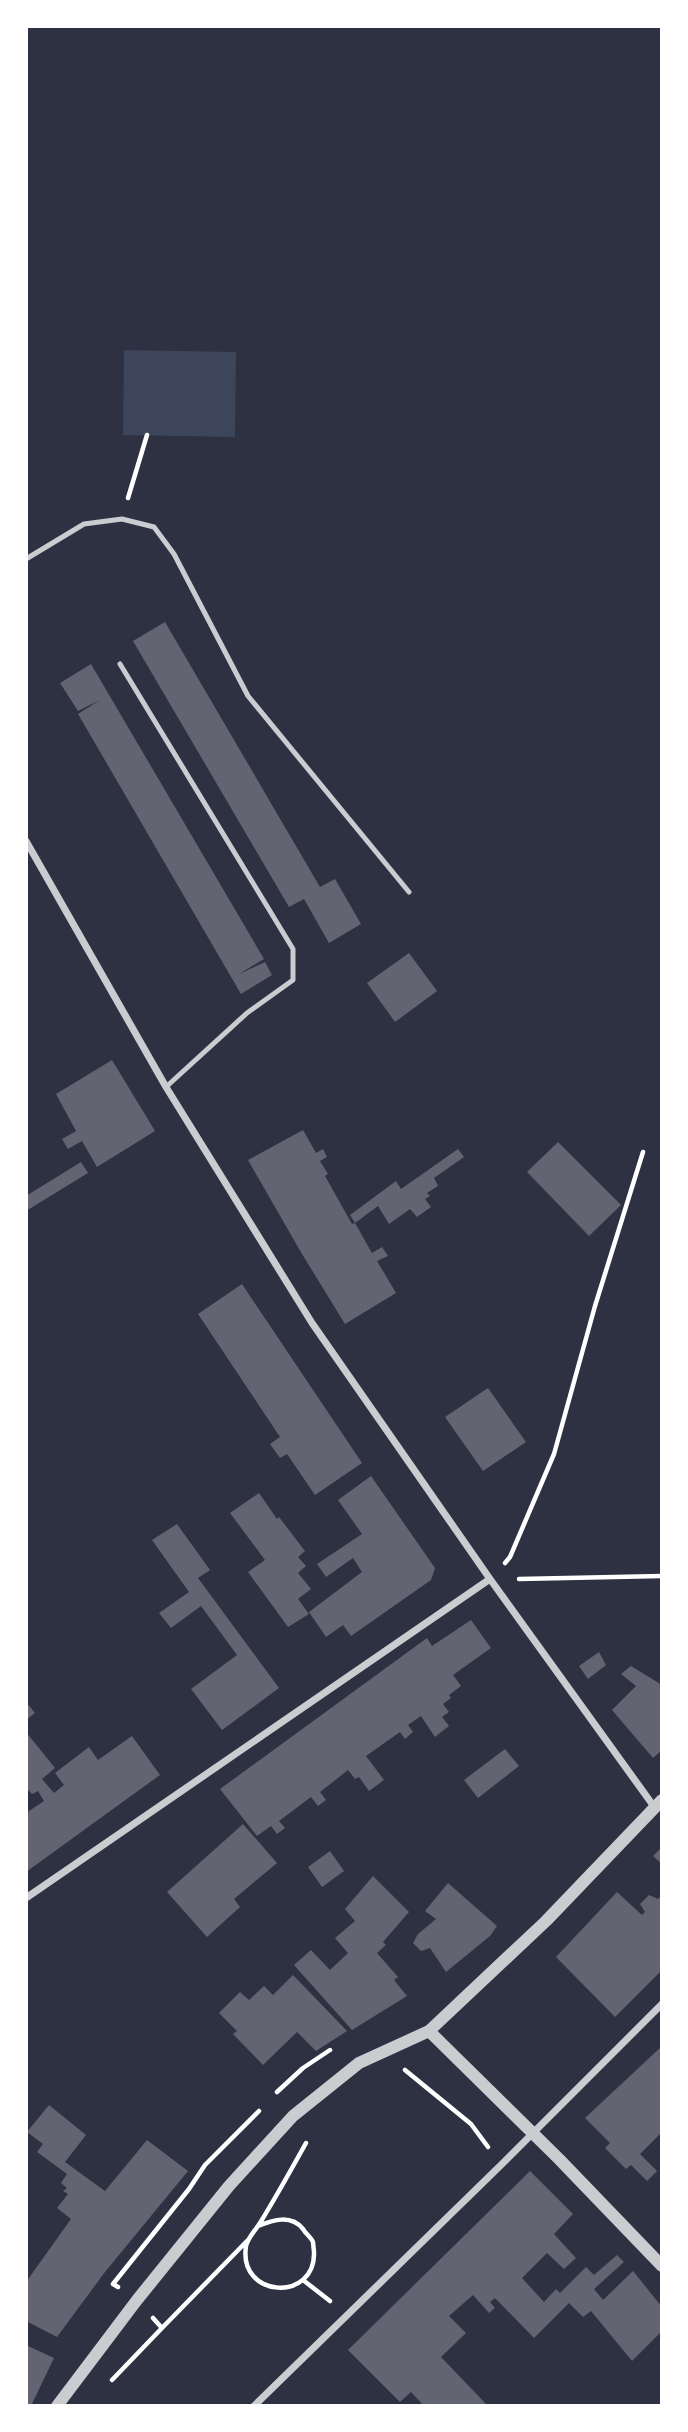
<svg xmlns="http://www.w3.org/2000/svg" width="688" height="2432" font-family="'Playfair Display',serif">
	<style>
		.green { fill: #3c4559 }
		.building { fill: #626471 }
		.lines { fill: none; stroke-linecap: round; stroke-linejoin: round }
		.path { stroke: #fff; stroke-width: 4.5 }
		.service { stroke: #caccd0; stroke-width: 5 }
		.minor { stroke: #caccd0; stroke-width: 7 }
		.tertiary { stroke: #caccd0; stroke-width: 12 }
	</style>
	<rect width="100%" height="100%" fill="#2d3142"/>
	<path class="green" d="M124,350L236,352L235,437L123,435Z"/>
	<path class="building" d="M165,622L320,887L335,879L361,924L329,943L304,899L289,907L133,641Z
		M91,664L264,959L239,974L265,962L272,975L241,994L78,714L100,700L78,711L60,683Z
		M409,953L437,991L395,1022L367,983Z
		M112,1060L155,1131L97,1167L82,1141L68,1149L62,1139L76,1131L56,1094Z
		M303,1130L316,1153L323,1149L327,1157L320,1161L328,1174L325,1176L352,1224L355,1223L350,1215L396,1181L401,1189L458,1149L464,1157L434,1178L438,1186L427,1193L430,1196L425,1199L431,1207L417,1217L410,1209L389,1224L378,1206L355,1223L372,1253L382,1247L388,1256L377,1261L396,1293L345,1324L302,1254L248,1160Z
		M558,1142L621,1205L589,1236L527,1172Z
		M81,1162L88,1173L26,1211V1196Z
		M242,1284L362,1463L315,1495L287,1454L280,1458L270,1444L280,1437L198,1314Z
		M488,1388L526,1442L483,1471L445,1417Z
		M371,1476L435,1568L431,1580L351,1636L343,1625L326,1637L309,1612L362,1572L353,1558L326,1577L317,1564L362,1534L338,1500Z
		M259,1493L277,1519L279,1517L305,1551L298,1557L306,1566L298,1573L311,1589L298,1599L309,1614L288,1627L248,1572L265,1560L230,1513Z
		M177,1524L210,1570L198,1578L279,1688L222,1730L191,1689L237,1655L201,1606L171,1628L159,1613L189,1592L152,1540Z
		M471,1620L491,1648L453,1675L461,1686L449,1695L451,1698L443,1704L449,1712L442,1717L449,1726L435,1737L421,1716L408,1725L413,1732L405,1739L400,1732L366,1756L384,1780L369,1791L359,1777L355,1779L348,1770L320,1792L326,1800L318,1806L311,1797L279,1821L285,1828L277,1834L271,1826L257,1836L220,1789L427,1638L432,1646Z
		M599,1652L606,1665L588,1679L579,1666Z
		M631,1666L662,1685V1750L653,1758L612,1710L636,1686L621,1674Z
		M26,1702L35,1713L26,1720Z
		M26,1732L55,1768L42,1779L54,1793L64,1785L55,1773L89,1747L98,1760L132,1736L160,1775L26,1872V1813L44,1801L38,1791L32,1794L26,1788Z
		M505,1749L519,1766L478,1798L464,1780Z
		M243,1824L277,1863L234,1899L240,1907L207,1937L167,1892Z
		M662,1847V1864L653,1856Z
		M330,1851L344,1871L322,1887L308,1867Z
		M373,1876L409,1912L383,1942L386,1945L377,1953L398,1977L394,1980L407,1996L352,2030L294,1965L311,1950L330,1970L348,1953L335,1938L355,1921L345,1909Z
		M448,1883L497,1926L490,1936L446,1972L430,1948L421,1951L413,1943L418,1934L436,1919L425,1911Z
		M617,1892L642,1915L645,1912L640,1904L649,1895L658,1899L662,1895V1970L615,2017L556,1957Z
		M293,1975L347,2031L316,2051L297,2032L263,2065L233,2034L237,2031L219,2013L240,1992L249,2000L264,1986L273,1995Z
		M662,2046V2132L640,2154L657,2171L647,2181L631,2165L626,2169L605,2148L610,2143L585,2118Z
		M49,2105L86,2135L65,2162L105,2191L147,2140L188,2171L105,2272L57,2337L26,2321V2282L71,2219L57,2208L68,2194L63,2191L67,2188L61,2183L67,2174L37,2152L43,2144L27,2132Z
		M530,2171L573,2214L554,2234L576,2258L564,2269L547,2253L522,2278L544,2302L556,2289L560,2293L586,2267L594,2275L617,2255L624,2262L594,2289L603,2300L633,2271L662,2307V2331L632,2361L591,2311L583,2317L569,2303L534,2338L495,2298L490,2302L495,2308L489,2313L473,2295L449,2316L466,2333L441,2357L488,2406H424L411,2392L400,2402L348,2350Z
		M26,2345L54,2358L31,2406L26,2404Z"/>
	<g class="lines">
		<path class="path" d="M128,498L147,435
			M505,1563L510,1557L554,1454L595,1306L643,1152
			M519,1579L662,1576
			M405,2070L471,2124L488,2147
			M277,2092L303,2068L330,2050
			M258,2226C273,2220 291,2214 303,2229C305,2233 311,2237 313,2242C313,2243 314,2251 314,2252C316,2302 238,2299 246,2246C248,2237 255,2231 260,2223C276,2197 291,2170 306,2143
			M303,2280L330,2301
			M118,2287L113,2284L189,2189L205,2165L259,2111
			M162,2328L247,2241
			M112,2380L162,2328L153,2318"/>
		<path class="service" d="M26,559L84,524L122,519L154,527L174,554L248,696L409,892
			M120,664L293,949V980L247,1013L166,1087"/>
		<path class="minor" d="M26,841L166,1087L312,1323L490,1579L655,1808
			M26,1898L490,1579
			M254,2406L501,2165L662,2004"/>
		<path class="tertiary" d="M429,2031L559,2159L662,2266
			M57,2406L137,2300L229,2186L293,2116L359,2063L429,2031L546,1921L662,1800"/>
	</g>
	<rect width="688" height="2432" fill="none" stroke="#ffffff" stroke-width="56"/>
</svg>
